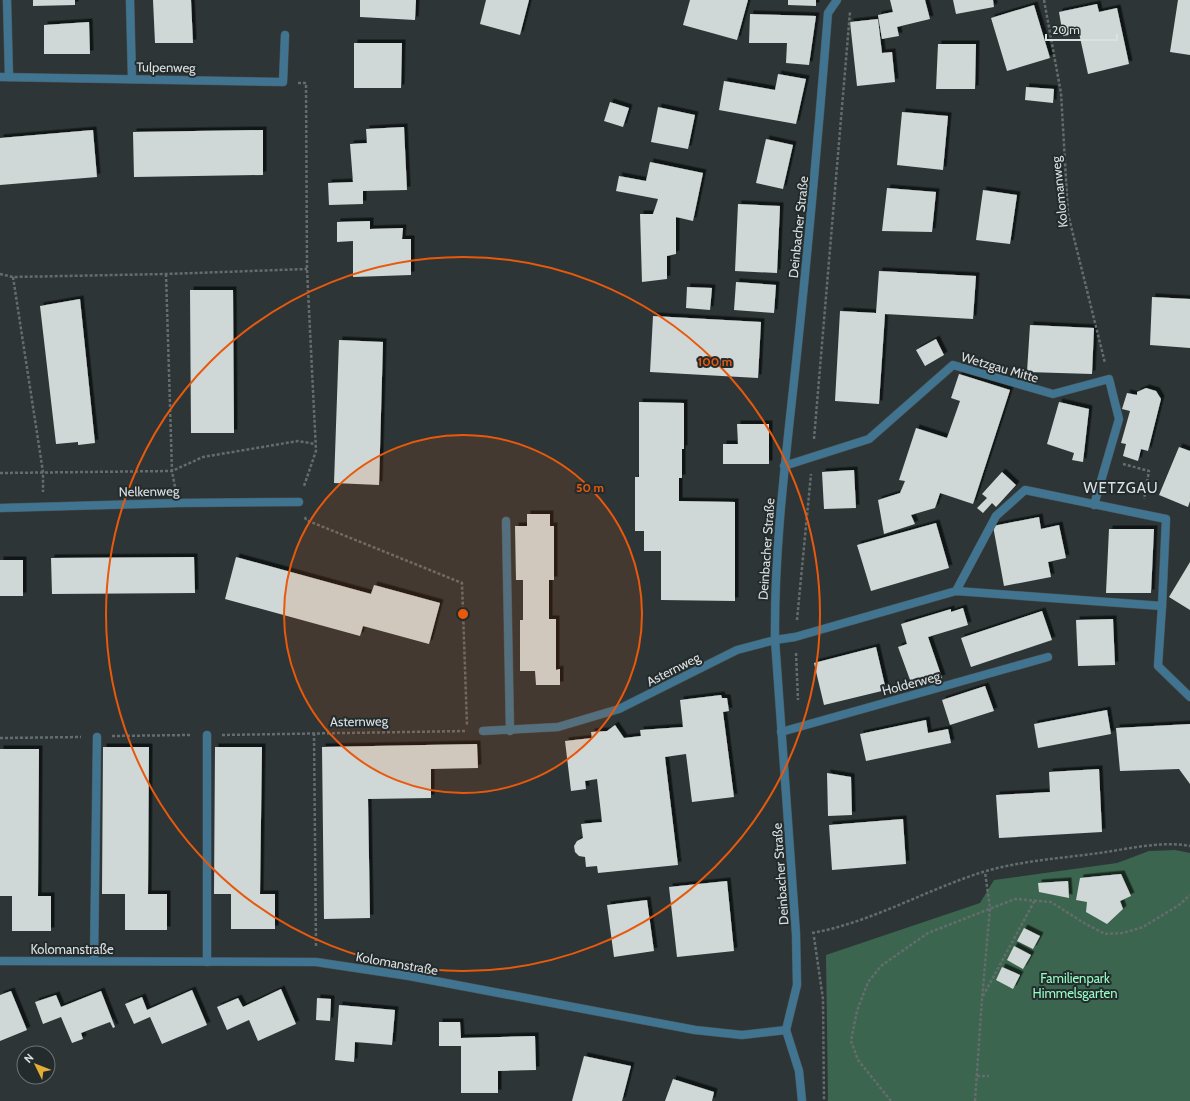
<svg xmlns="http://www.w3.org/2000/svg" width="1190" height="1101" font-family="Cabin,sans-serif">
	<style>
		.green { fill: #3b654e }
		.building { fill: #cfd8d6; filter: url(#shadow) }
		.lines { fill: none; stroke-linecap: round; stroke-linejoin: round }
		.service-casing { stroke: #4c5455; stroke-width: 9 }
		.minor-casing { stroke: #4c5455; stroke-width: 9 }
		.tertiary-casing { stroke: #4c5455; stroke-width: 9 }
		.path { stroke: #656c6d; stroke-width: 2.5; stroke-dasharray: 3 2; stroke-linecap: butt }
		.service { stroke: #407490; stroke-width: 8 }
		.minor { stroke: #407490; stroke-width: 8 }
		.tertiary { stroke: #407490; stroke-width: 8 }
		.ring { fill: none; stroke: #e8590c; stroke-width: 2 }
		.labels { text-anchor: middle; stroke-width: 4; stroke-linejoin: round; paint-order: stroke }
		.street-label { font-size: 13px; fill: #dbe0e1; stroke: #242b2c }
		.park-label { font-size: 13px; fill: #95fec4; stroke: #242b2c }
		.quarter-label { font-size: 15px; letter-spacing: 1px; fill: #d8e1e3; stroke: #242b2c }
		.centre { fill: #e8590c; stroke: #242b2c; stroke-width: 2 }
		.ring-label { font-size: 12px; text-anchor: middle; font-weight: bold; fill: #e8590c; stroke: #242b2c; stroke-width: 4; stroke-linejoin: round; paint-order: stroke }
	</style>
	<defs>
		<filter id="shadow"><feDropShadow dx="3.5" dy="-3.5" stdDeviation="0" flood-color="#0009"/></filter>
	</defs>
	<rect width="100%" height="100%" fill="#2d3536"/>
	<path class="green" d="M1175,850L1190,853V1101H828L826,955L980,903L994,880L1117,863L1149,851Z"/>
	<path class="building" d="M33,0H75V5L33,6Z
		M153,0H191L193,43H155Z
		M360,0H416L415,20L360,17Z
		M486,0H529L520,35L480,24Z
		M690,0H748L737,40L683,25Z
		M788,0H816V6L788,5Z
		M890,0H925L930,19L897,27L899,36L882,39L878,15L893,12Z
		M953,0H993L994,7L956,14Z
		M1178,0H1190V55L1170,52Z
		M1097,4L1099,12L1117,8L1129,64L1088,74L1079,33L1063,36L1059,12Z
		M1034,5L1050,58L1007,71L991,18Z
		M750,14L816,16L809,65L786,63L787,43H749Z
		M878,19L882,53L892,52L895,82L857,86L850,22Z
		M89,22L90,54H44V25Z
		M354,43H402L401,88H354Z
		M938,44H976L975,89H936Z
		M778,74L806,79L796,124L719,110L724,81L775,90Z
		M1026,87L1054,89L1053,103L1025,100Z
		M610,102L629,108L623,127L604,121Z
		M658,107L695,115L688,149L651,142Z
		M902,112L948,116L943,170L897,165Z
		M404,127L407,190L363,191V204L329,205L328,183L353,182L350,144L367,143L366,129Z
		M93,130L97,177L0,185V138Z
		M263,130V175L134,177L133,132Z
		M766,139L793,145L783,189L756,183Z
		M650,162L703,173L693,221L676,217V254L667,256V279L642,282L640,214H653L658,199L616,191L619,176L646,181Z
		M887,188L936,192L932,232L882,231Z
		M983,190L1017,195L1010,244L976,240Z
		M738,204L780,206L777,273L735,271Z
		M370,221V229L403,228L402,239H411V275L353,277V241L337,242V222Z
		M879,271L976,276L973,319L885,314L879,404L835,401L840,311L876,313Z
		M736,282L776,285L774,313L734,310Z
		M687,287L712,288L710,310L686,308Z
		M190,290H233L234,433H191Z
		M1152,297L1190,299V348L1150,345Z
		M80,299L95,443L78,445V442L56,444L40,306Z
		M653,316L761,322L758,378L650,372Z
		M1030,325L1094,328L1092,374L1027,372Z
		M936,339L944,355L925,366L916,350Z
		M339,340L383,342L379,485L334,483Z
		M959,374L1010,390L973,504L940,493L935,508L911,515L915,524L884,534L878,500L900,493L905,481L899,480L916,428L947,438L960,401L951,398Z
		M1146,388L1156,391L1161,399L1148,451L1141,449L1138,461L1123,456L1126,444L1121,443L1130,411L1122,409L1127,393L1137,395V392Z
		M639,402L684,403V449H682V478H679V501L735,502V601L661,600V551H644V531H635V477H639Z
		M1059,402L1089,409L1083,462L1072,460L1074,453L1047,444Z
		M737,424H769V464H723V444H738Z
		M1179,447L1190,451V501L1188,507L1159,495Z
		M854,470L856,508L824,509L822,472Z
		M1002,472L1016,485L996,507L992,503L983,513L977,508L987,498L982,494Z
		M527,514H550V526H554V580H549V619H556V670L560,669V685H536L535,671H520V620H523V580H516L515,526H527Z
		M1039,517L1041,529L1059,525L1066,558L1048,562L1051,577L1004,586L993,526Z
		M936,523L949,568L871,591L857,545Z
		M1109,529H1154L1151,593H1106Z
		M194,557L195,593L52,594L51,558Z
		M236,557L371,594L374,585L440,603L429,644L363,626L360,636L225,599Z
		M0,560H23V596H0Z
		M1190,562V610L1169,597Z
		M963,608L968,625L928,637L942,678L913,688L898,647L907,644L901,624L951,609V612Z
		M1042,611L1052,640L971,667L961,638Z
		M1113,619L1115,665L1078,666L1076,620Z
		M876,647L886,690L824,705L814,663Z
		M985,686L994,711L950,725L942,700Z
		M721,695L722,698H727L729,711L723,712L734,797L692,802L686,754L665,757L678,865L598,873L597,866L586,867L585,857L579,856L575,852L574,846L577,841L583,838L581,824L602,822L597,779L585,781L586,789L571,791L565,741L592,738L591,732L607,731L615,725L624,738L641,736L640,730L683,727L680,700Z
		M1107,710L1111,734L1038,748L1034,724Z
		M926,720L928,733L948,729L951,743L866,761L860,734Z
		M1190,724V784L1179,769L1120,771L1116,728Z
		M477,744L478,768L431,769V798L368,799L370,918L324,919L322,747Z
		M103,747H149L148,894H167V930H125V894H102Z
		M215,747H262L260,894H275V929H231V894H214Z
		M0,749H39L38,896H51V931H12V896H0Z
		M1099,769L1102,832L999,838L996,795L1050,792L1049,772Z
		M827,773L851,777L852,815L828,816Z
		M903,819L906,864L832,870L829,825Z
		M1121,874L1131,896L1120,901L1123,909L1107,924L1086,912L1087,902L1076,900L1080,878Z
		M727,881L734,951L677,957L669,887Z
		M1068,881L1069,898L1039,892L1038,883Z
		M647,900L654,951L614,957L607,905Z
		M1024,928L1040,936L1033,949L1017,941Z
		M1014,946L1031,955L1023,969L1007,960Z
		M1002,967L1020,975L1013,989L996,980Z
		M281,989L296,1024L258,1041L249,1020L227,1030L217,1007L238,998L243,1007Z
		M192,990L207,1025L162,1044L150,1017L134,1024L125,1004L142,997L147,1010Z
		M11,991L27,1030L0,1041V995Z
		M101,991L115,1027L113,1028L110,1022L81,1033L83,1039L72,1043L61,1017L43,1024L35,1002L56,995L61,1007Z
		M317,998L331,999L330,1021L316,1020Z
		M339,1005L395,1010L392,1045L355,1042L354,1062L335,1060Z
		M439,1022H460L461,1038L535,1036L536,1070L498,1071V1093H461V1046H439Z
		M584,1056L631,1066L622,1101H572Z
		M673,1079L714,1092L712,1101H665Z"/>
	<g class="lines">
		<g class="service-casing">
			<path id="service" d="M7,0L9,77
				M130,0L132,79
				M506,521L510,731
				M1162,606L1158,666L1190,697
				M94,961L97,737
				M207,962V735"/>
		</g>
		<g class="minor-casing">
			<path id="minor" d="M0,77L283,82L285,35
				M784,466L869,439L953,365L1053,394L1109,379L1119,419L1094,505
				M0,508L178,503L299,502
				M483,731L558,727L619,709L737,650L775,640L795,637L956,591L1162,606L1166,519L1025,490L996,516L956,591
				M781,732L1048,657
				M0,961L316,962L409,976L695,1030L742,1035L786,1030"/>
		</g>
		<g class="tertiary-casing">
			<path id="tertiary" d="M802,1101L799,1071L786,1030L797,985L796,934L775,640C774,544 787,449 797,353C809,240 819,126 828,13L837,0"/>
		</g>
		<path class="path" d="M1044,0L1061,93L1068,214L1105,363
			M298,83H306L307,269L316,451L304,486
			M0,274L13,277L166,274L307,269
			M166,274L172,471L175,487
			M13,277L43,472V492
			M814,439L850,12
			M1123,464L1149,471L1144,499
			M0,473L172,471L203,457L298,441L315,444
			M305,517L306,520L462,583L467,725
			M797,620L811,474
			M796,653L798,700
			M314,733L316,947
			M222,735L467,731
			M112,736L191,735
			M0,738L81,737
			M812,933C873,922 927,889 986,871C1025,860 1066,858 1106,852C1132,848 1163,841 1190,846
			M814,937L823,999L824,1101
			M983,996L1035,900
			M977,1076H989
			M891,1101L858,1060L851,1041L857,1011L868,982L881,966L928,933L1015,899L1051,902L1084,923L1105,934L1123,933L1143,927L1179,905L1190,895
			M975,1101L982,999L990,908L985,872"/>
		<use href="#service" class="service"/>
		<use href="#minor" class="minor"/>
		<use href="#tertiary" class="tertiary"/>
	</g>
	<circle cx="463" cy="614" r="179" fill="#e8590c" fill-opacity=".12"/>
	<g class="ring">
		<circle cx="463" cy="614" r="179"/>
		<circle cx="463" cy="614" r="357"/>
	</g>
	<g class="labels">
		<g class="street-label">
			<text transform="translate(166 67) rotate(1)" y="5">Tulpenweg</text>
			<text transform="translate(1059 192) rotate(-96)" y="5">Kolomanweg</text>
			<text transform="translate(798 227) rotate(-84)" y="5">Deinbacher Straße</text>
			<text transform="translate(1000 367) rotate(16)" y="5">Wetzgau Mitte</text>
			<text transform="translate(149 491) rotate(-1)" y="5">Nelkenweg</text>
			<text transform="translate(766 549) rotate(-86)" y="5">Deinbacher Straße</text>
			<text transform="translate(673 669) rotate(-27)" y="5">Asternweg</text>
			<text transform="translate(911 683) rotate(-15)" y="5">Holderweg</text>
			<text transform="translate(359 721) rotate(-1)" y="5">Asternweg</text>
			<text transform="translate(780 874) rotate(-94)" y="5">Deinbacher Straße</text>
			<text x="72" y="954">Kolomanstraße</text>
			<text transform="translate(397 963) rotate(10)" y="5">Kolomanstraße</text>
		</g>
		<g class="park-label">
			<text x="1075" y="983">Familienpark<tspan x="1075" dy="15">Himmelsgarten</tspan></text>
		</g>
		<g class="quarter-label">
			<text x="1121" y="493">WETZGAU</text>
		</g>
	</g>
	<circle cx="463" cy="614" r="6" class="centre"/>
	<g class="ring-label">
		<text x="715" y="366">100 m</text>
		<text x="590" y="492">50 m</text>
	</g>
	<g transform="translate(36 1065) rotate(313)"><circle r="19" fill="#242b2c" stroke="#6d7374"/>
	<path d="M0-3L7 15L0 10L-7 15Z" fill="#e3ae35"/>
	<text y="-6" font-size="11" font-weight="bold" text-anchor="middle" fill="#dbe0e1">N</text>
	</g>
	<path d="M1046 34v6h71v-6" fill="none" stroke="#dbe0e1" stroke-width="2"/>
	<text x="1052" y="34" font-size="12" fill="#dbe0e1" stroke="#242b2c" stroke-width="3" paint-order="stroke">20 m</text>
</svg>
